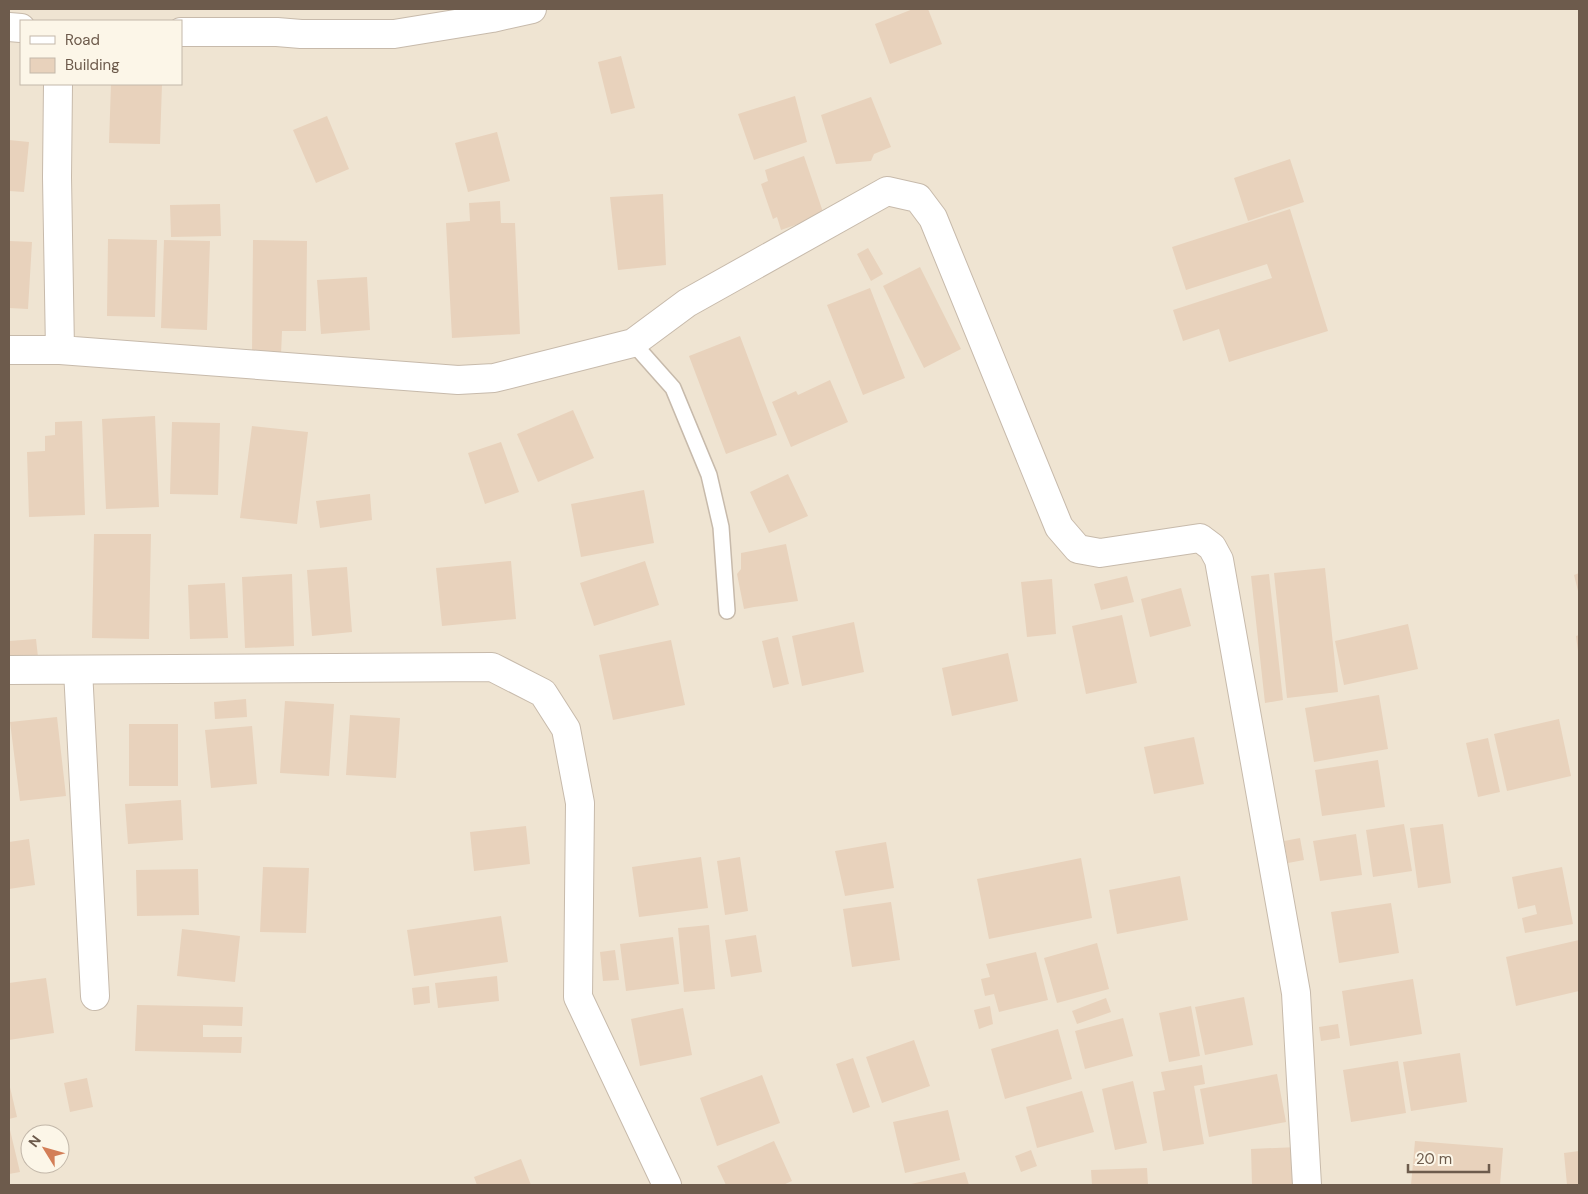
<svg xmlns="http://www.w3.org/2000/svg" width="1588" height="1194" font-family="'DM Sans',sans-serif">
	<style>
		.residential { fill: #efe4d2; fill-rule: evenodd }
		.building { fill: #e8d2bc }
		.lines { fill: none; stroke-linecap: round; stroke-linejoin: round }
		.service-casing { stroke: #c7baab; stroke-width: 18 }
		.minor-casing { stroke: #c7baab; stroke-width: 30 }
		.service { stroke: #fff; stroke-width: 15 }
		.minor { stroke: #fff; stroke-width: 28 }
	</style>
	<rect width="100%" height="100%" fill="#f8f2e3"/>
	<path class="residential" d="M9,9H1579V1185H9ZM21,21H181V84H21ZM30,1134H60V1164H30Z"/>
	<path class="building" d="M913,9H928L942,44L890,64L875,24Z
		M621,56L635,108L611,114L598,62Z
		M111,84H162L160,144L109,143Z
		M795,96L807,142L754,160L738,114Z
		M871,97L891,147L874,154L871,161L836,164L821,115Z
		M327,116L349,169L316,183L293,130Z
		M497,132L510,181L468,192L455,143Z
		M9,140L29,142L24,192L9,191Z
		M804,156L824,215L781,230L777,217L773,219L761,184L768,181L765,170Z
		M1290,159L1304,202L1248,221L1234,178Z
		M663,194L666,265L618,270L610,197Z
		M500,201L501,223H515L520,334L452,338L446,223L470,221L469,203Z
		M220,204L221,236L171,237L170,205Z
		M1290,209L1328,331L1229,362L1219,329L1183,341L1173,310L1272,278L1267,264L1186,290L1172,247Z
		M108,239L157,240L155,317L107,316Z
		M164,240L210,241L207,330L161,328Z
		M253,240L307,241L306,331H282L281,354H252Z
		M9,241L32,242L28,309L9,308Z
		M868,248L883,274L871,281L857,254Z
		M920,267L961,349L924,368L883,286Z
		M367,277L370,330L321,334L317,280Z
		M870,288L905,378L863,395L827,305Z
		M740,336L777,435L726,454L689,356Z
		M830,380L848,422L791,447L772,402L796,391L798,395Z
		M573,410L594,458L538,482L517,434Z
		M155,416L159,507L106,509L102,419Z
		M82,421L85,515L29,517L27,452L45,451V436L55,435V422Z
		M172,422L220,423L218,495L170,494Z
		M252,426L308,432L297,524L240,518Z
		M501,442L519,492L485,504L468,453Z
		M788,474L808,516L769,533L750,492Z
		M644,490L654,543L581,557L571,504Z
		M370,494L372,520L320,528L316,501Z
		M94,534H151L149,639L92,638Z
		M786,544L798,601L754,607L744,609L737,574L741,569V553Z
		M511,561L516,619L442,626L436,568Z
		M645,561L659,605L594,626L580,583Z
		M347,567L352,632L312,636L307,570Z
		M1325,568L1338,692L1287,698L1274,573Z
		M1579,573V595L1574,575Z
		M292,574L294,646L245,648L242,577Z
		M1269,574L1283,700L1265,703L1251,576Z
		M1127,576L1134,602L1101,610L1094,584Z
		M1052,579L1056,634L1027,637L1021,582Z
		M225,583L228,638L190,639L188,585Z
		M1181,588L1191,626L1150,637L1141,599Z
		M1122,615L1137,683L1086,694L1072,626Z
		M854,622L864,672L802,686L792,636Z
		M1408,624L1418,669L1344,685L1335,641Z
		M1579,635V651H1578L1576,636Z
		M778,637L789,684L773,688L762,641Z
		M36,639L38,657L9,659V641Z
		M671,640L685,705L613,720L599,655Z
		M1008,653L1018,701L952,716L942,668Z
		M1379,695L1388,749L1314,762L1305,708Z
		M246,699L247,717L215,719L214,702Z
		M285,701L334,704L329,776L280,773Z
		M350,715L400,718L396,778L346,775Z
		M57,717L66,796L20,801L10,722Z
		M1559,719L1571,776L1507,791L1494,734Z
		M129,724H178V786H129Z
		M252,726L257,784L211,788L205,730Z
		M1194,737L1204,784L1154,794L1144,747Z
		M1488,738L1500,792L1478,797L1466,743Z
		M1378,760L1385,807L1322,816L1315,770Z
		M181,800L183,840L128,844L125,804Z
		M1404,824L1412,871L1373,877L1366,830Z
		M1443,824L1451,883L1418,888L1410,828Z
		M526,826L530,864L474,871L470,832Z
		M1356,834L1362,875L1320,881L1313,841Z
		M1300,838L1304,860L1288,863L1284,841Z
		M29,839L35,885L9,889V842Z
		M886,842L894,888L845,896L835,851Z
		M701,857L708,908L639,917L632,867Z
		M740,857L748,911L725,915L717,861Z
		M1081,858L1092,918L989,939L977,879Z
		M263,867L309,868L306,933L260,932Z
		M1562,867L1573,924L1525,933L1522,918L1537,914L1535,905L1518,909L1512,877Z
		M198,869L199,915L137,916L136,870Z
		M1180,876L1188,920L1117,934L1109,890Z
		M891,902L900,960L852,967L843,909Z
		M1391,903L1399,953L1339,963L1331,912Z
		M501,916L508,962L414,976L407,930Z
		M709,925L715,989L684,992L678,928Z
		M182,929L240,936L235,982L177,976Z
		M756,935L762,972L731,977L725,940Z
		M673,937L679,984L626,991L620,944Z
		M1579,940V991L1516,1006L1506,957Z
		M1097,943L1109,989L1057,1003L1044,958Z
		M615,950L619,980L603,981L600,952Z
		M1036,952L1048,1000L999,1012L994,994L985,996L981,979L990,977L986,964Z
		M497,976L499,1001L438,1008L435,983Z
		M46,978L54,1033L9,1040V983Z
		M1413,979L1422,1034L1350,1046L1342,991Z
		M429,986L430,1003L414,1005L412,988Z
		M1244,997L1253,1045L1205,1055L1195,1007Z
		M1106,998L1111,1012L1077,1024L1072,1011Z
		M137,1005L243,1007L242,1026L203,1025V1037H242L241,1053L135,1051Z
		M990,1006L993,1024L979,1029L974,1010Z
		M1191,1006L1200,1056L1169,1062L1159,1013Z
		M683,1008L692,1055L640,1066L631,1019Z
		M1123,1018L1133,1056L1085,1069L1075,1031Z
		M1338,1024L1340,1038L1321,1041L1319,1027Z
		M1058,1029L1072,1079L1005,1099L991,1049Z
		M914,1040L930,1086L882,1103L866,1057Z
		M1460,1053L1467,1102L1411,1111L1403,1062Z
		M853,1058L870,1107L853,1113L836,1064Z
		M1398,1061L1406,1113L1351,1122L1343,1070Z
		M1202,1065L1205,1084L1194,1086L1204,1144L1163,1151L1153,1092L1165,1090L1161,1072Z
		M1277,1074L1286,1122L1209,1137L1200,1089Z
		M762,1075L780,1123L717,1146L700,1098Z
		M87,1078L93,1107L70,1112L64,1083Z
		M1133,1081L1147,1143L1115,1150L1102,1089Z
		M9,1083L17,1117L9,1119Z
		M1082,1091L1094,1132L1037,1148L1026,1107Z
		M948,1110L960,1160L905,1173L893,1122Z
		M9,1130H10L20,1172L9,1174Z
		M774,1141L792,1181L783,1185H726L717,1166Z
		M1415,1141L1503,1148L1500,1185H1411Z
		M1298,1147L1300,1185H1252L1251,1149Z
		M1031,1150L1037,1166L1021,1172L1015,1156Z
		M1579,1151V1185H1567L1564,1153Z
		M521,1159L531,1185H477L474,1177Z
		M1147,1168L1148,1185H1092L1091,1170Z
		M965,1172L969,1185H911V1184Z"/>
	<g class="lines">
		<g class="service-casing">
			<path id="service" d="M633,343L673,388L709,475L721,527L727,611"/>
		</g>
		<g class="minor-casing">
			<path id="minor" d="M9,27L21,28
				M181,32H277L301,34H394L492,18L532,9
				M58,84L57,177L60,350
				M9,350H60L458,380L494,378L633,343L687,303L887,191L918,198L933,218L1059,527L1078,549L1100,553L1200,538L1212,547L1219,560L1296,993L1307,1185
				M9,670L492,667L543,693L566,729L580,803L578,997L667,1185
				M78,670L95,996"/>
		</g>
		<use href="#service" class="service"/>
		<use href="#minor" class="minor"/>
	</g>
	<rect width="1588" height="1194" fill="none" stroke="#6d5b4c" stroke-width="20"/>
	<rect x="20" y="20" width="162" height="65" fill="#fcf6e8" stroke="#c3b8aa"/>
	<rect x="30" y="36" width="25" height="8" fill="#ffffff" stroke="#c3b8aa"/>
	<text x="65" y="45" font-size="15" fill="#6d5b4c">Road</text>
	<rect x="30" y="58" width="25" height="15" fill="#e8d2bc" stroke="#c3b8aa"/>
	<text x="65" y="70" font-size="15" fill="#6d5b4c">Building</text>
	<g transform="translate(45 1149) rotate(307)"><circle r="24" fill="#fcf6e8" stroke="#c3b8aa"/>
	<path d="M0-4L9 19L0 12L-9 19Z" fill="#d37e57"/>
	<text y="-8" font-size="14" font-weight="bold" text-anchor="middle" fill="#6d5b4c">N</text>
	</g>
	<path d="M1408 1164v8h81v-8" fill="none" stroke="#6d5b4c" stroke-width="2.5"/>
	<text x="1416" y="1164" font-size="15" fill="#6d5b4c" stroke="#fcf6e8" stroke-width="4" paint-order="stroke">20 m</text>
</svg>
